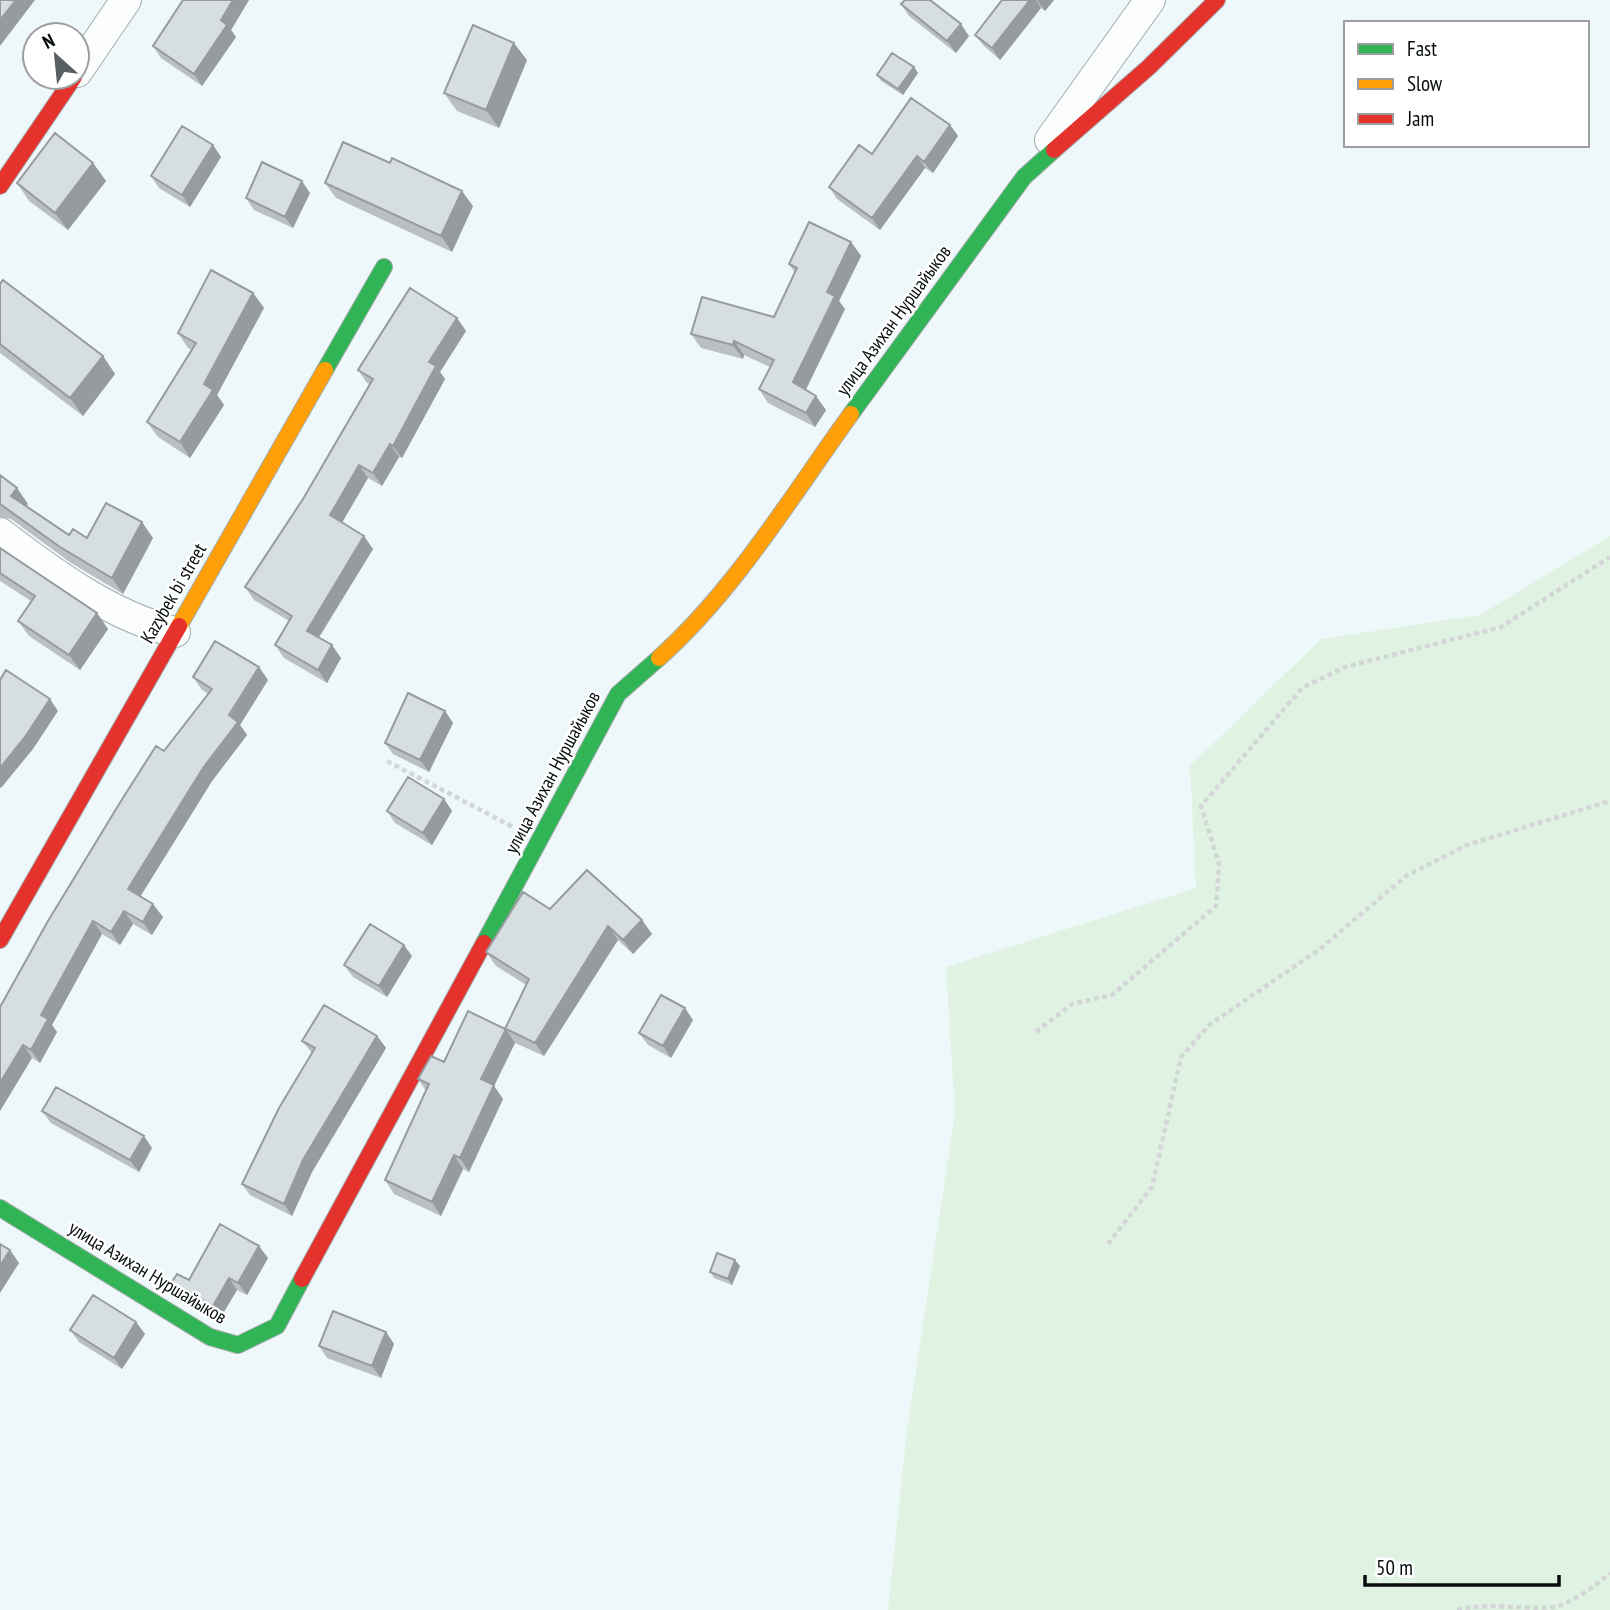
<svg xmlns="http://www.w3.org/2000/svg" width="1610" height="1610" font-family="'PT Sans Narrow',sans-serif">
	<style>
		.green { fill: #e0f3e2 }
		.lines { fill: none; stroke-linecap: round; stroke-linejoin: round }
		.street-casing { stroke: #a4acad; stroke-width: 32 }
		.fast-casing { stroke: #a4acad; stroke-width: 18 }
		.slow-casing { stroke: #a4acad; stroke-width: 18 }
		.jam-casing { stroke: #a4acad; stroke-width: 18 }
		.path { stroke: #d3d6d6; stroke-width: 4.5; stroke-dasharray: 5 3.5; stroke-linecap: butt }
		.street { stroke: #fcfefe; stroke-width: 30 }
		.fast { stroke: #30b455; stroke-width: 16 }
		.slow { stroke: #ff9f0a; stroke-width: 16 }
		.jam { stroke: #e5322d; stroke-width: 16 }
		.wall { fill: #b9bfc2 }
		.shaded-wall { fill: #969b9e }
		.building { fill: #d7dee1; stroke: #969b9e; stroke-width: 2 }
		.labels { text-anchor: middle; stroke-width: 5; stroke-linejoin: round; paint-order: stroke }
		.street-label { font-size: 19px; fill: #070d0e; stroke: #fff }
	</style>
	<rect width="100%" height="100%" fill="#eef8fa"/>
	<path class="green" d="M1610,536V1610H888L907,1430L955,1113L946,967L1196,888L1190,766L1321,639L1480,615Z"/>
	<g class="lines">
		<g class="street-casing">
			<path id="street" d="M77,72L126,0
				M1050,140L1150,0
				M0,533C52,573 111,616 175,632"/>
		</g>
		<g class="fast-casing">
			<path id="fast" d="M325,370L384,267
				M851,414L1024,177L1054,150
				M484,943L618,694L659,658
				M0,1208L210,1337L238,1345L277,1326L302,1279"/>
		</g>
		<g class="slow-casing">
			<path id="slow" d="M179,626L325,370
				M659,658C735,590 791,497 851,414"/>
		</g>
		<g class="jam-casing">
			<path id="jam" d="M1054,150L1149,67L1217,0
				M0,186L74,77
				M0,940L179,626
				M302,1279L484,943"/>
		</g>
		<path class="path" d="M387,761L513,827
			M1036,1032L1072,1004L1112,995L1216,906L1219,864L1201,806L1302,688L1345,667L1501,627L1610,557
			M1108,1244L1152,1187L1181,1057L1209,1025L1320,949L1406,876L1467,845L1610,801
			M1457,1610C1489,1602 1523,1610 1554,1607C1572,1603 1597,1585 1610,1573"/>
		<use href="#street" class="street"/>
		<use href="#fast" class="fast"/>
		<use href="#slow" class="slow"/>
		<use href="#jam" class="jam"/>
	</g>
	<path class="wall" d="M183,0H249L231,30L236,37L202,86L161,58L153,46Z
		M1002,0H1054L1045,11L1041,8L1000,60L984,46L975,35Z
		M901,4L969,36L956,53L909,16Z
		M527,60L499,128L457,111L444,93Z
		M914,67L918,73L903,95L881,81L877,75Z
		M950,125L958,136L933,173L925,168L880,230L837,199L829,187L872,154Z
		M213,145L221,157L190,207L159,188L151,176Z
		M93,163L106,181L68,230L29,201L17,183Z
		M325,183L473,206L452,252L336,198Z
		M310,193L293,228L254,210L246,198Z
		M851,242L861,256L839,301L845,309L806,390L826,410L815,427L768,403L759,389L770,367L744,355L743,359L701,348L691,334L774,317L795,273L789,264Z
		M0,284L103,356L115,374L83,416L0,353Z
		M253,293L264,308L217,395L224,405L190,458L158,437L147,422L192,350L188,348L178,333Z
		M457,318L466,331L440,372L445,379L402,458L399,457L382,486L368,478L342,522L373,549L319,638L341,658L327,683L284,658L275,645L289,621L254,600L245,587L303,499L370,384L367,383L358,370Z
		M0,475L28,504L26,507L69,535L87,538H153L123,594L71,563L11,519L0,517Z
		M0,548L97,613L108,629L80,670L29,636L18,621L31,601L0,581Z
		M193,677L268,680L240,725L247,735L212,781L140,896L163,917L152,935L133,924L120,945L102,934L52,1025L57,1032L40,1063L32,1058L0,1111V1007L164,751L208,694L202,690Z
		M445,711L453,723L429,772L393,754L385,743Z
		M444,799L452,811L432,845L395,823L387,811Z
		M550,909L642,920L652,934L633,954L618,940L544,1056L515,1043L494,1086L503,1099L469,1172L463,1169L441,1216L394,1194L385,1180L426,1091L418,1079L444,1062L505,1029L526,985L496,966L486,952Z
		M412,956L387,997L353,977L344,965Z
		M693,1020L671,1058L648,1045L639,1033Z
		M377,1036L386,1048L312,1172L292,1216L250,1195L242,1184L312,1053L302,1041Z
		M42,1111L152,1148L139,1172L51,1123Z
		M268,1258L247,1295L237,1290L221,1317L181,1293L172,1282L189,1280Z
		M740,1266L732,1285L714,1278L710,1272Z
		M136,1322L145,1334L122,1369L79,1342L70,1330Z
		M386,1332L394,1344L381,1378L327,1358L319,1346Z"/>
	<path class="shaded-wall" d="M16,0H35L0,46V20Z
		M233,0H249L231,30L236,37L202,86L194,74L221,20Z
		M1030,0H1036L1041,8L1000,60L992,48Z
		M1037,0H1054L1045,11Z
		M961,24L969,36L956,53L947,41Z
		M514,43L527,60L499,128L486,110Z
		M914,67L918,73L903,95L898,89Z
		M950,125L958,136L933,173L924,162Z
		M213,145L221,157L190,207L182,195Z
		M917,156L925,168L880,230L872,218Z
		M93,163L106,181L68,230L55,213Z
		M302,181L310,193L293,228L285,217Z
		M462,191L473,206L452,252L441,236Z
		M851,242L861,256L839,301L845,309L803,395L793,382L827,292Z
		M253,293L264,308L217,395L224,405L190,458L180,442L204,384Z
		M457,318L466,331L440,372L445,379L402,458L393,446L429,362Z
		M734,341L744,355L743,359L733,345Z
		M103,356L115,374L83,416L70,398Z
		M816,396L826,410L815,427L806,413Z
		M390,444L399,457L382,486L373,473Z
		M359,465L368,478L339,528L330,515Z
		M17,488L28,504L22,512L11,496Z
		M142,522L153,538L123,594L112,578Z
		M364,536L373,549L315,643L307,631Z
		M97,613L108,629L80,670L69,655Z
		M332,645L341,658L327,683L318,670Z
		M259,667L268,680L240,725L247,735L212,781L137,902L128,889Z
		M50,699L58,711L33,749L1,788L0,787V768Z
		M445,711L453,723L429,772L420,760Z
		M444,799L452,811L432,845L423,833Z
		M153,904L163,917L152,935L143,922Z
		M124,911L133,924L120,945L111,932Z
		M642,920L652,934L633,954L623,940Z
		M93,921L102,934L52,1025L57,1032L40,1063L31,1050L41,1015Z
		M608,926L618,940L544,1056L535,1043Z
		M404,945L412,956L387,997L379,986Z
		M685,1008L693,1020L671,1058L663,1046Z
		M506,1029L515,1043L494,1086L503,1099L469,1172L460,1158L481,1079Z
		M377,1036L386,1048L312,1172L292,1216L284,1204L303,1160Z
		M23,1045L32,1058L0,1111V1083Z
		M144,1136L152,1148L139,1172L130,1160Z
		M454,1155L463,1169L441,1216L432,1202Z
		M259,1246L268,1258L247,1295L238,1283Z
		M10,1250L19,1263L0,1293V1266Z
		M735,1260L740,1266L732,1285L728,1279Z
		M229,1278L237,1290L221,1317L213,1306Z
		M136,1322L145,1334L122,1369L114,1358Z
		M386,1332L394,1344L381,1378L372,1366Z"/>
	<path class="building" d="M0,0H16L0,20Z
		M183,0H233L221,20L227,25L194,74L153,46Z
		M905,0H930L961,24L947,41L901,4Z
		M1002,0H1030L992,48L975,35Z
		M473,25L514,43L486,110L444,93Z
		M892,53L914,67L898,89L877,75Z
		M911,98L950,125L924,162L917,156L872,218L829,187L859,145L872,154Z
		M182,126L213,145L182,195L151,176Z
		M55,133L93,163L55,213L17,183Z
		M343,142L390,163L392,158L462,191L441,236L325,183Z
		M262,162L302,181L285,217L246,198Z
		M809,222L851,242L827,292L835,296L793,382L816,396L806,413L759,389L774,360L734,341L733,345L691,334L702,297L774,317L797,268L789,264Z
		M211,270L253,293L204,384L213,390L180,442L147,422L196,343L178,333Z
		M3,280L103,356L70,398L0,344V284Z
		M410,288L457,318L429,362L436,366L393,446L390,444L373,473L359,465L330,515L364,536L307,631L332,645L318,670L275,645L292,616L245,587L303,499L373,379L358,370Z
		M0,475L17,488L11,496L69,535L73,529L87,538L106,503L142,522L112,578L60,547L0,504Z
		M0,548L97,613L69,655L18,621L35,596L0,573Z
		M215,641L259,667L229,715L238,722L203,768L128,889L153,904L143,922L124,911L111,932L93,921L41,1015L48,1019L31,1050L23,1045L0,1083V1007L48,921L121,801L156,746L164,751L212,689L193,677Z
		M6,670L50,699L25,737L0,768V680Z
		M408,693L445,711L420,760L385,743Z
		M408,777L444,799L423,833L387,811Z
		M587,870L642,920L623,940L608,926L535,1043L506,1029L481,1079L494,1085L460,1158L454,1155L432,1202L385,1180L429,1084L418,1079L431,1056L444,1062L468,1011L505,1029L529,979L486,952L523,892L550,909Z
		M370,924L404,945L379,986L344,965Z
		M661,995L685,1008L663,1046L639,1033Z
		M324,1005L377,1036L303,1160L284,1204L242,1184L279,1108L315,1048L302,1041Z
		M56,1087L144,1136L130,1160L42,1111Z
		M220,1224L259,1246L238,1283L229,1278L213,1306L172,1282L177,1274L189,1280Z
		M0,1244L10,1250L0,1266Z
		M717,1253L735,1260L728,1279L710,1272Z
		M93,1295L136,1322L114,1358L70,1330Z
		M333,1311L386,1332L372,1366L319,1346Z"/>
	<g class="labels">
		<g class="street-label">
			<text transform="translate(893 320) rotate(-54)" y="7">улица Азихан Нуршайыков</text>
			<text transform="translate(173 593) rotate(-60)" y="7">Kazybek bi street</text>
			<text transform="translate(552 772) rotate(-62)" y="7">улица Азихан Нуршайыков</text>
			<text transform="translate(148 1272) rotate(31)" y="7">улица Азихан Нуршайыков</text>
		</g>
	</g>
	<rect x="1344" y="21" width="245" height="126" fill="#ffffff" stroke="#9c9e9f" stroke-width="2"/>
	<rect x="1358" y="44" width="35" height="10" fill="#30b455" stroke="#9c9e9f" stroke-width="2"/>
	<text x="1407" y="56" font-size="21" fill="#070d0e">Fast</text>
	<rect x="1358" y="79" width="35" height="10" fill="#ff9f0a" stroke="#9c9e9f" stroke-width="2"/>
	<text x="1407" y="91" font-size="21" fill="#070d0e">Slow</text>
	<rect x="1358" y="114" width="35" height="10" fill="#e5322d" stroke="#9c9e9f" stroke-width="2"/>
	<text x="1407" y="126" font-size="21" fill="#070d0e">Jam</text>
	<g transform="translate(56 56) rotate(333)"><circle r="33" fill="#ffffff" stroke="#9c9e9f" stroke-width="2"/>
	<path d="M0-5L12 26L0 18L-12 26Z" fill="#585f61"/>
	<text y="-10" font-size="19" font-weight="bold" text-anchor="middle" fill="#070d0e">N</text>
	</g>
	<path d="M1365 1575v10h194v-10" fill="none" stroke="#070d0e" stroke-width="3.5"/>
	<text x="1376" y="1575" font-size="21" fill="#070d0e" stroke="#ffffff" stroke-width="5" paint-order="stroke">50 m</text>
</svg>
